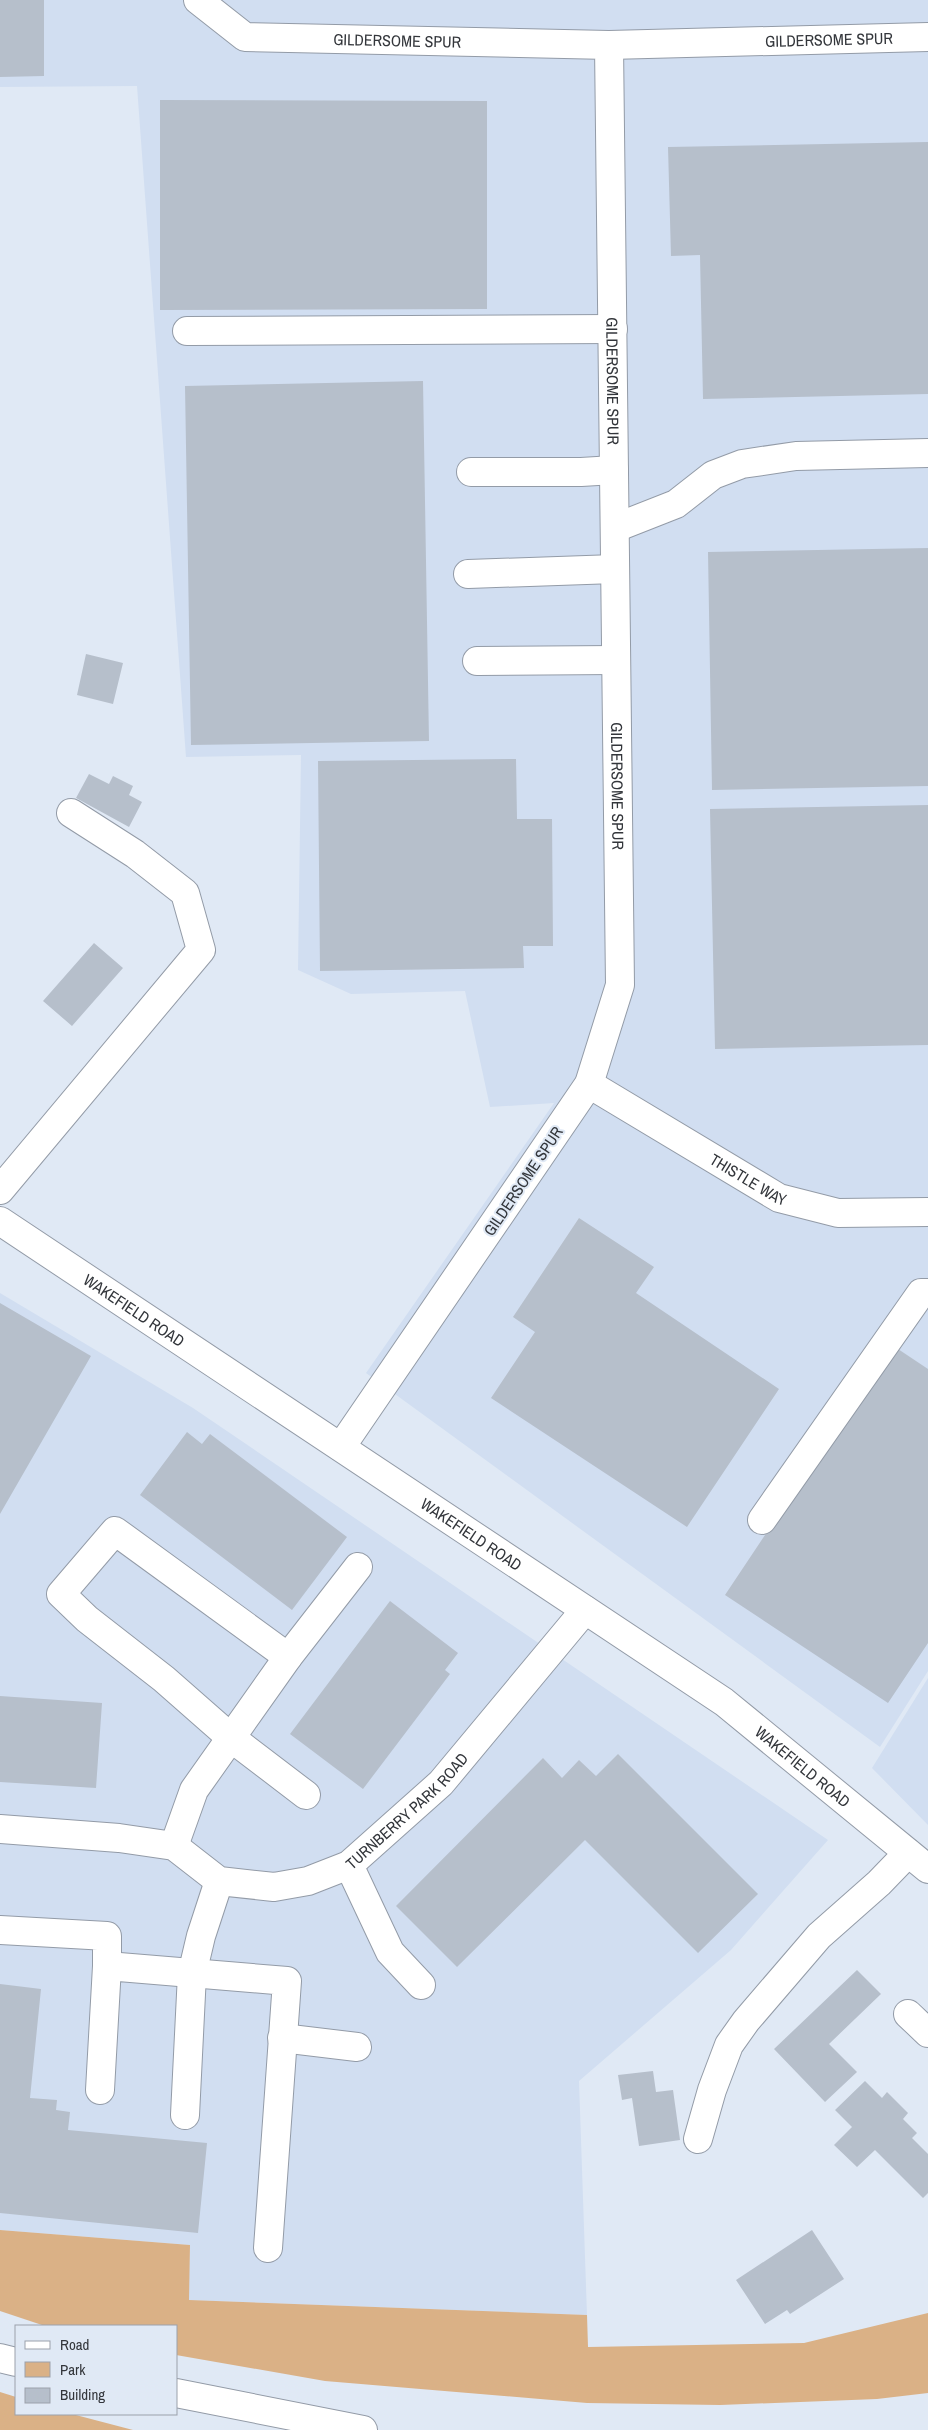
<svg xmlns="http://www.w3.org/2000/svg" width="928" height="2430" font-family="'Archivo Narrow',sans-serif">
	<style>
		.built { fill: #d1def1 }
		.green { fill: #dab186 }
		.building { fill: #b6bfcb }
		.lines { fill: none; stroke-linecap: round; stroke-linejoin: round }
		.minor-casing { stroke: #939ba7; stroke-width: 30 }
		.major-casing { stroke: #939ba7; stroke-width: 30 }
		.highway-casing { stroke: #939ba7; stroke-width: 30 }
		.minor { stroke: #fff; stroke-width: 28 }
		.major { stroke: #fff; stroke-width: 28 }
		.highway { stroke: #fff; stroke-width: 28 }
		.labels { text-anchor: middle; stroke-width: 4; stroke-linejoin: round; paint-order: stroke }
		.street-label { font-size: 16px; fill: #33363b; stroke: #e0e9f5 }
	</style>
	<rect width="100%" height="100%" fill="#e0e9f5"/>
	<path class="built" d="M0,0H928V1671L880,1747L366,1373L554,1103L490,1107L465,991L351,994L298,970L301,755L186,757L137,86L0,87Z
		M0,1293L193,1408L828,1840L731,1950L579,2081L587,2315L188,2300L190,2245L0,2230Z
		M928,1678V1825L872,1768Z"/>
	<path class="green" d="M0,2230L190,2245L189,2300L587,2315L588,2347L804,2343L928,2313V2393L877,2399L720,2405L587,2403L325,2381L176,2355V2326H45L0,2311Z
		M0,2392L16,2397V2414H72L133,2430H0Z"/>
	<path class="building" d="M0,0H44V76L0,77Z
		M160,100L487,101V309L160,310Z
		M928,142V394L703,399L700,255L671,256L668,147Z
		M423,381L429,741L191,745L185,386Z
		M928,548V786L712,790L708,552Z
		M86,654L123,663L113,704L77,695Z
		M516,759L517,819H552L553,946H523L524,968L320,971L318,761Z
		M89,774L109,784L113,776L133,786L129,795L142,802L129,827L76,798Z
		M928,805V1045L715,1049L710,809Z
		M94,943L123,968L72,1026L43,1001Z
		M579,1218L654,1267L636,1293L779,1389L687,1527L491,1398L535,1332L513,1317Z
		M0,1303L91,1356L0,1514Z
		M892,1345L928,1369V1643L888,1703L725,1595Z
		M187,1432L202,1444L210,1434L347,1537L292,1610L140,1495Z
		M390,1601L458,1653L445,1670L450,1674L363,1789L290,1734Z
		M0,1696L102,1703L96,1788L0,1782Z
		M618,1754L758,1894L698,1953L585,1840L457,1967L396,1906L543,1758L562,1778L579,1760L596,1776Z
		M857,1970L881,1994L829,2044L857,2072L825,2102L774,2049Z
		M0,1984L41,1989L30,2098L57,2100L56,2110L70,2112L68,2130L207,2143L198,2233L0,2213Z
		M653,2071L656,2092L673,2090L680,2140L639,2146L632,2098L622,2100L618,2075Z
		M865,2081L882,2098L887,2092L908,2113L903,2119L917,2133L912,2138L928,2154V2193L923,2198L875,2150L857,2167L834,2145L852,2127L835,2110Z
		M812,2230L844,2279L790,2314L787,2310L765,2324L736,2280Z"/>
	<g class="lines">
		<g class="minor-casing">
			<g id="minor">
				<path id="s1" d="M198,0L245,37L609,45L620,985L589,1084L341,1447"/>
				<path id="s2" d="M609,45L928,37"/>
				<path d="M187,331L613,329"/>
				<path d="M471,472H581L614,470"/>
				<path d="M615,528L676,504L713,475L742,464L796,456L928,453"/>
				<path d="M468,574L615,569"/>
				<path d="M477,661L616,660"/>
				<path id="s3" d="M589,1084L779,1198L838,1213L928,1212"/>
				<path d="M0,1190L201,950L185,893L135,854L71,813"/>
				<path d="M762,1520L921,1293H928"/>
				<path d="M288,1657L115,1531L61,1594L87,1619L164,1679L230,1737L306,1795"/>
				<path id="s4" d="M0,1829L119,1838L174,1846L219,1881L274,1887L308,1881L349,1865L441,1783L585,1610"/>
				<path d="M174,1846L194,1790L288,1657L358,1567"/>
				<path d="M349,1865L390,1952L421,1985"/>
				<path d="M0,1930L107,1936V1966"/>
				<path d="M908,2014L928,2033"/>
				<path d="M282,2038L357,2047"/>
				<path d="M100,2090L107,1966L287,1981L268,2248"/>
				<path d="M185,2115L192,1974L201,1936L219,1881"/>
				<path d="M698,2139L712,2090L729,2045L746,2021L819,1936L879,1883L908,1853"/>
			</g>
		</g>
		<g class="major-casing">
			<g id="major">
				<path id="s5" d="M0,1221L724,1702L928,1869"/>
			</g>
		</g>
		<g class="highway-casing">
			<path id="highway" d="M0,2358L16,2362
				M176,2393L363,2430"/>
		</g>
		<use href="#minor" class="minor"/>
		<use href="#major" class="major"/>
		<use href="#highway" class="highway"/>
	</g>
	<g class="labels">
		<g class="street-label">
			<text dy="6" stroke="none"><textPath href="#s2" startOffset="220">GILDERSOME SPUR</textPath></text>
			<text dy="6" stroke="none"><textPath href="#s1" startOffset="212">GILDERSOME SPUR</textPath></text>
			<text dy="6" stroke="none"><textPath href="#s1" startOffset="760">GILDERSOME SPUR</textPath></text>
			<text dy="6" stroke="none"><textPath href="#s1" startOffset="1165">GILDERSOME SPUR</textPath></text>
			<text dy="6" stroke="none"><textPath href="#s3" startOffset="186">THISTLE WAY</textPath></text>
			<text transform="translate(523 1181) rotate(-56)" y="6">GILDERSOME SPUR</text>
			<text dy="6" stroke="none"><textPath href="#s5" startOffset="161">WAKEFIELD ROAD</textPath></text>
			<text dy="6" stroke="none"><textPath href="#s5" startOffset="566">WAKEFIELD ROAD</textPath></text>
			<text dy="6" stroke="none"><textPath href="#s5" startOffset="971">WAKEFIELD ROAD</textPath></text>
			<text dy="6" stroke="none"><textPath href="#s4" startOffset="445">TURNBERRY PARK ROAD</textPath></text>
		</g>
	</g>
	<rect x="15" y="2325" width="162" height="90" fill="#e0e9f5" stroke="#9ba1ab"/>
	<rect x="25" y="2341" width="25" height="8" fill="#ffffff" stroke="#9ba1ab"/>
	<text x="60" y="2350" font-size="15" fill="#33363b">Road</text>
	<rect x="25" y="2362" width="25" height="15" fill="#dab186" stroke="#9ba1ab"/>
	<text x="60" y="2375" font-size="15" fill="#33363b">Park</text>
	<rect x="25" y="2388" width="25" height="15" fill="#b6bfcb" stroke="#9ba1ab"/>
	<text x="60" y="2400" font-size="15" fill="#33363b">Building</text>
</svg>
